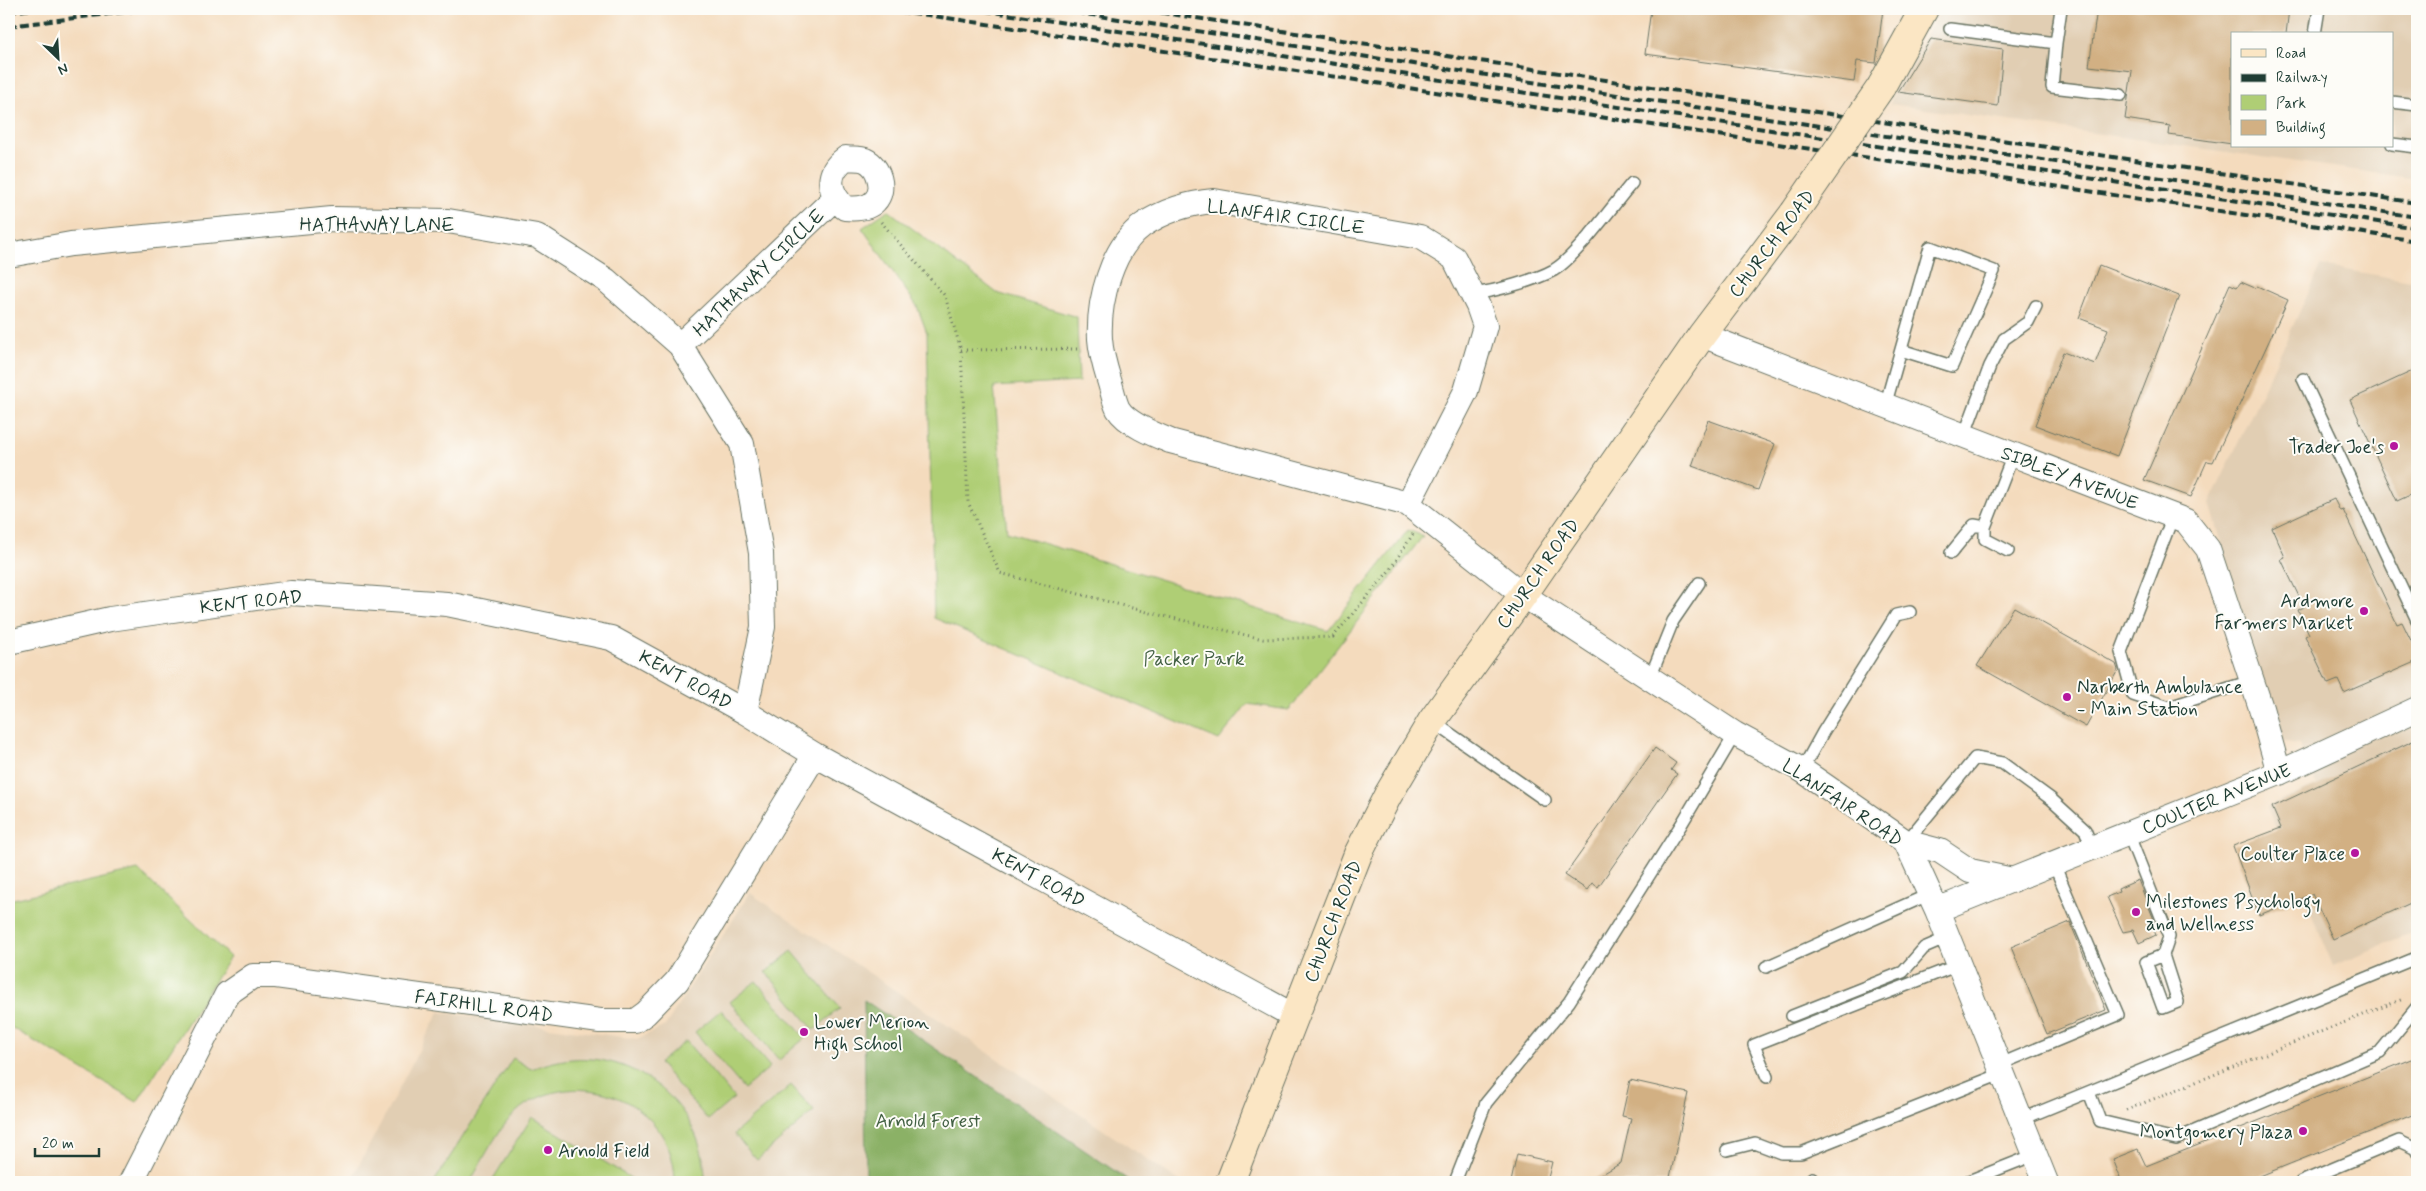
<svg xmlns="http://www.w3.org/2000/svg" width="2426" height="1191" font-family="Mynerve,sans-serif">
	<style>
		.built { fill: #e1ceb3; fill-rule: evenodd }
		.green { fill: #afce75; stroke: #678654 }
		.forest { fill: #8bb166; stroke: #55774d }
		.building { fill: #d2b083 }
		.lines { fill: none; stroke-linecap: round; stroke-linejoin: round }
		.lane-casing { stroke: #6a7464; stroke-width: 14 }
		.street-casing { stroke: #6a7464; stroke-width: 26 }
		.secondary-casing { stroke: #6a7464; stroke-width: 30 }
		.path { stroke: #6a7464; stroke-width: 3; stroke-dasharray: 1 4; stroke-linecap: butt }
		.lane { stroke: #fff; stroke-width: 11 }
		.street { stroke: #fff; stroke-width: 24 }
		.secondary { stroke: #fbe6c4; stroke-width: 28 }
		.rail { stroke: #1f3d34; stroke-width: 4; stroke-dasharray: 8 4; stroke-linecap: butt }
		.secondary-bridge-casing { stroke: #6a7464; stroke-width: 30; stroke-linecap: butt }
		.secondary-bridge { stroke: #fbe6c4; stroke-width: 28 }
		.poi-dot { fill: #b5179e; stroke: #fdfcf7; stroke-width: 2 }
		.labels { text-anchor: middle; stroke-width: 4; stroke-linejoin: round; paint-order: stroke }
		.street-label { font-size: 19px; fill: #1f3d34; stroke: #fdfcf7 }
		.poi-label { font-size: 19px; fill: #1f3d34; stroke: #fdfcf7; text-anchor: end }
		.park-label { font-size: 19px; fill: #436144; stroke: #fdfcf7 }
	</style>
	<rect width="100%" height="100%" fill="#fdfcf7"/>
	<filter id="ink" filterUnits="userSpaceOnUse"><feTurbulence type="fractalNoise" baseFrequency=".02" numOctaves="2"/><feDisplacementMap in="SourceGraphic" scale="10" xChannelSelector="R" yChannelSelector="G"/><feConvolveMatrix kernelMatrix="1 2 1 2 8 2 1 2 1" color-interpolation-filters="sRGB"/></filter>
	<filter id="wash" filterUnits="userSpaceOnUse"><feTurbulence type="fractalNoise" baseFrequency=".0096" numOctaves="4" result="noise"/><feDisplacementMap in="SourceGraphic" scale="20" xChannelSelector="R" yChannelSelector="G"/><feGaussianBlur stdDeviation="1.12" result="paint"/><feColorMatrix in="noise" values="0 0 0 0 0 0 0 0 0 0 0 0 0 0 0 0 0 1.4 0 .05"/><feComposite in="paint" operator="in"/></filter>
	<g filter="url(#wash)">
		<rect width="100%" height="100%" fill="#f4dbbd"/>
		<path class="built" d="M1941,9H2417V179L1890,104L1896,86ZM2232,34H2392V146H2232Z
			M2321,266L2417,282V930L2333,966L2267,807L2317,785L2299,744L2281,741L2210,503Z
			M750,893L1181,1182H350L439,1012L637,1039L665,1026Z"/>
		<path class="green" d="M888,210L997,293L1077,317L1079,382L994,387L1007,532L1328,631L1408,530L1423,536L1289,710L1247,704L1219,740L934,618L927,333L917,306L862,228Z
			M138,870L230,957L137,1102L9,1026V900Z
			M792,951L840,1008L814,1030L766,972Z
			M756,981L805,1038L779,1060L730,1002Z
			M721,1010L770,1067L744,1089L695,1032Z
			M686,1041L734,1098L708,1120L659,1063Z
			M513,1058L531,1069C551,1062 570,1057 591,1059C654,1064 706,1119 705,1182H675C675,1106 586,1065 525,1105C500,1122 485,1157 470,1182H434Z
			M791,1085L814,1111L757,1160L734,1134Z
			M532,1117L637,1182H491Z"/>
		<path class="forest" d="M864,1000L1131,1182H866Z"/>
		<g id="blocks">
			<path class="building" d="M1651,9H1883L1876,63L1857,61L1854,82L1645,54Z
				M2097,9H2289L2286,34H2232V144L2169,135L2170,126L2125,119L2132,71L2089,66Z
				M1931,39L2003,49L1998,106L1898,92Z
				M2099,265L2179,296L2117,456L2035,425L2063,352L2095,364L2108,329L2079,318Z
				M2241,282L2255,288L2257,286L2288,300L2213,462L2207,461L2191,497L2144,480L2230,284L2237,287Z
				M2417,369V492L2397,501L2350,400Z
				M1708,420L1775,444L1758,490L1692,466Z
				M2334,499L2340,511L2343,510L2397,624L2402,622L2417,653V661L2344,693L2338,680L2328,684L2305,636L2309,634L2298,610L2304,607L2281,559L2285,557L2272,528Z
				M2014,607L2116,664L2118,670L2086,727L1977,666Z
				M2417,739V900L2333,939L2312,894L2259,915L2233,846L2281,828L2272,807Z
				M1655,748L1676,763L1671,770L1677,774L1598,887L1592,883L1587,890L1565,875Z
				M2138,880L2155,922L2151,924L2156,935L2139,943L2133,930L2123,932L2107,897L2119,892L2118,889Z
				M2070,922L2106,1010L2047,1034L2011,947Z
				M2417,1057V1113L2245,1182H2109L2120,1177L2113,1159L2138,1149L2146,1166Z
				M1630,1080L1688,1093L1669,1182H1589L1621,1163L1631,1118L1622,1116Z
				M1517,1154L1552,1162L1547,1182H1511Z"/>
		</g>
	</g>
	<g filter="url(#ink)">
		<use href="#blocks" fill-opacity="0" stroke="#6a7464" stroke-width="1"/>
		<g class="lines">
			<g class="lane-casing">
				<path id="lane" d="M1950,29L2056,43L2061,9
					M2315,34L2319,9
					M2056,43L2052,87L2121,95
					M2392,102L2417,105
					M2392,144L2417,147
					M1473,294C1495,291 1534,281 1554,270C1577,256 1613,205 1632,183
					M2303,379L2417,620
					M1885,406L1930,247L1994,271L1952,366L1901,350
					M1964,436L1990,366L2004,339L2028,322L2036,306
					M2173,516L2121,652L2133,695L2169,707L2251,681
					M2008,551L1985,539V527L2013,455
					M1951,553L1974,525L1985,527
					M1650,678L1673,621L1699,583
					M1432,721L1545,800
					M1802,770L1823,732L1896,615L1910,612
					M2128,833L2169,937L2163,955L2178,1002L2163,1008L2146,962L2163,955
					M1906,842L1975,758L2002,763L2051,799L2085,830L2092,847
					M1766,967L1930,894
					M1792,1016L1903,972L1924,948L1947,938
					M1998,1065L2118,1015L2053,862
					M1767,1077L1754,1045L1958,965
					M2089,1092L2100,1121L2176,1139L2380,1052L2417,1007
					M2020,1120L2416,958L2417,960
					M1727,1150L1755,1143L1781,1153H1801L2001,1074
					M1812,1178L1814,1182
					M1455,1182L1486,1103L1569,1002L1681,825L1735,734
					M1966,1182L2034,1155
					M2301,1182L2399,1141L2416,1149L2417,1152"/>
			</g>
			<g class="street-casing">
				<path id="street" d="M846,158C852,159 860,158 865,160C879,166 886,190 875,201C868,209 855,209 845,208C828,192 825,173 846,158Z
					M1214,201L1420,237L1454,258L1478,306L1485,326L1466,391L1408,504L1170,441C1155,435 1127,424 1118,409C1114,401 1112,389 1109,380C1105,367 1101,353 1100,339C1098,302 1111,248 1143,225C1164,211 1190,203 1214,201Z
					M9,255L71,244L332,219L448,221L537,236L606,280L680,345L742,444L761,553L763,627L745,712
					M1702,335L2186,521L2208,549L2261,708L2279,773
					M680,345L835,198
					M1408,504L1523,595L1735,734L1802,770L1906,842L1937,910L2046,1182
					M9,642L110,619L291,593L447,604L611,638L745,712L815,755L1294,1016
					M1906,842L1940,851L1970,871L2013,880
					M1937,910L2279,773L2417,709
					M131,1182L227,994L253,976H276L600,1021H635L646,1013L677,981L815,755"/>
			</g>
			<g class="secondary-casing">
				<path id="secondary" d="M1881,87L1924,9
					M1230,1182L1358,854L1388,795L1432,721L1523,595L1702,335L1794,213"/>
			</g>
			<path class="path" d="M881,222L945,296L961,350L968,502L1000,573L1151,613L1263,639L1333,637L1389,571L1413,534
				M961,350L1081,349
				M2126,1110L2403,999"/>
			<use href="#lane" class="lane"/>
			<use href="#street" class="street"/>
			<use href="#secondary" class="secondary"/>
			<path class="rail" d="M876,9L921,14L2417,241
				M973,9L2417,228
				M1053,9L2417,217
				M1137,9L2417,203
				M9,12L34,9
				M9,26L149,9"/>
			<g class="secondary-bridge-casing">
				<path id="secondary-bridge" d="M1794,213L1881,87"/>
			</g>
			<use href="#secondary-bridge" class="secondary-bridge"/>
		</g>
	</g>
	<g class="poi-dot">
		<circle cx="2394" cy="446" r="5"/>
		<circle cx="2364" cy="611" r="5"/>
		<circle cx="2067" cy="697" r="5"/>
		<circle cx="2355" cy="853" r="5"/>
		<circle cx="2136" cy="912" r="5"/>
		<circle cx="804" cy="1032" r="5"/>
		<circle cx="2303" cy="1131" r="5"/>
		<circle cx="548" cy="1150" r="5"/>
	</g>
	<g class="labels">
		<g class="street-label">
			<text transform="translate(1286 216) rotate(8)" y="7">LLANFAIR CIRCLE</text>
			<text x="377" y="231">HATHAWAY LANE</text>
			<text transform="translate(1771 243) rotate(-53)" y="7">CHURCH ROAD</text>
			<text transform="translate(758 272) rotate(-44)" y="7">HATHAWAY CIRCLE</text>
			<text transform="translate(2070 477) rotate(21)" y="7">SIBLEY AVENUE</text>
			<text transform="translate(1537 573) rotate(-55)" y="7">CHURCH ROAD</text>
			<text transform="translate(251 601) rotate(-6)" y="7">KENT ROAD</text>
			<text transform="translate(686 679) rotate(29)" y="7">KENT ROAD</text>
			<text transform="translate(2216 798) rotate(-22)" y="7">COULTER AVENUE</text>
			<text transform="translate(1843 802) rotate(34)" y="7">LLANFAIR ROAD</text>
			<text transform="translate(1039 877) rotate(29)" y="7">KENT ROAD</text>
			<text transform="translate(1332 921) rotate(-69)" y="7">CHURCH ROAD</text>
			<text transform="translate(484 1005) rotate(8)" y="7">FAIRHILL ROAD</text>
		</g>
		<g class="poi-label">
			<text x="2384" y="453">Trader Joe's</text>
			<text x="2354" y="607">Ardmore<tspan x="2354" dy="22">Farmers Market</tspan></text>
			<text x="2077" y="693" text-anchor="start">Narberth Ambulance<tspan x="2077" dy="22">- Main Station</tspan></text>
			<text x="2345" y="860">Coulter Place</text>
			<text x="2146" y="908" text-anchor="start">Milestones Psychology<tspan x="2146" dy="22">and Wellness</tspan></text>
			<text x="814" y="1028" text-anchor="start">Lower Merion<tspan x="814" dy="22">High School</tspan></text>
			<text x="2293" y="1138">Montgomery Plaza</text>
			<text x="558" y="1157" text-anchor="start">Arnold Field</text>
		</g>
		<g class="park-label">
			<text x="1194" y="665">Packer Park</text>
			<text x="928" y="1127">Arnold Forest</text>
		</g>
	</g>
	<rect width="2426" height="1191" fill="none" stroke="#fdfcf7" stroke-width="30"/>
	<rect x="2231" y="32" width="162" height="115" fill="#fdfcf7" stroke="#a4b0a9"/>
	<rect x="2241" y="49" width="25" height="8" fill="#fbe6c4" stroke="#a4b0a9"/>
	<text x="2276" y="58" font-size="15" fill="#1f3d34">Road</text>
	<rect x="2241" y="74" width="25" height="8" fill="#1f3d34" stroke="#a4b0a9"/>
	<text x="2276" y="82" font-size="15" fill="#1f3d34">Railway</text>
	<rect x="2241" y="95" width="25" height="15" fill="#afce75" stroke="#a4b0a9"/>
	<text x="2276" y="108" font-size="15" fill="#1f3d34">Park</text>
	<rect x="2241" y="120" width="25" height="15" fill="#d2b083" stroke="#a4b0a9"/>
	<text x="2276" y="132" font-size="15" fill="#1f3d34">Building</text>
	<g transform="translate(58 58) rotate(155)" stroke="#fdfcf7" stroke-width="4" paint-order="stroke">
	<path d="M0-4L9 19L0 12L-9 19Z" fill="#1f3d34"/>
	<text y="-8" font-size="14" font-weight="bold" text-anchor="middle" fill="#1f3d34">N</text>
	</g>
	<path d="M35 1148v8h64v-8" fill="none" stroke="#1f3d34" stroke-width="2.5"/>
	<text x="42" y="1148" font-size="15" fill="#1f3d34" stroke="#fdfcf7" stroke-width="4" paint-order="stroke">20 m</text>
</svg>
